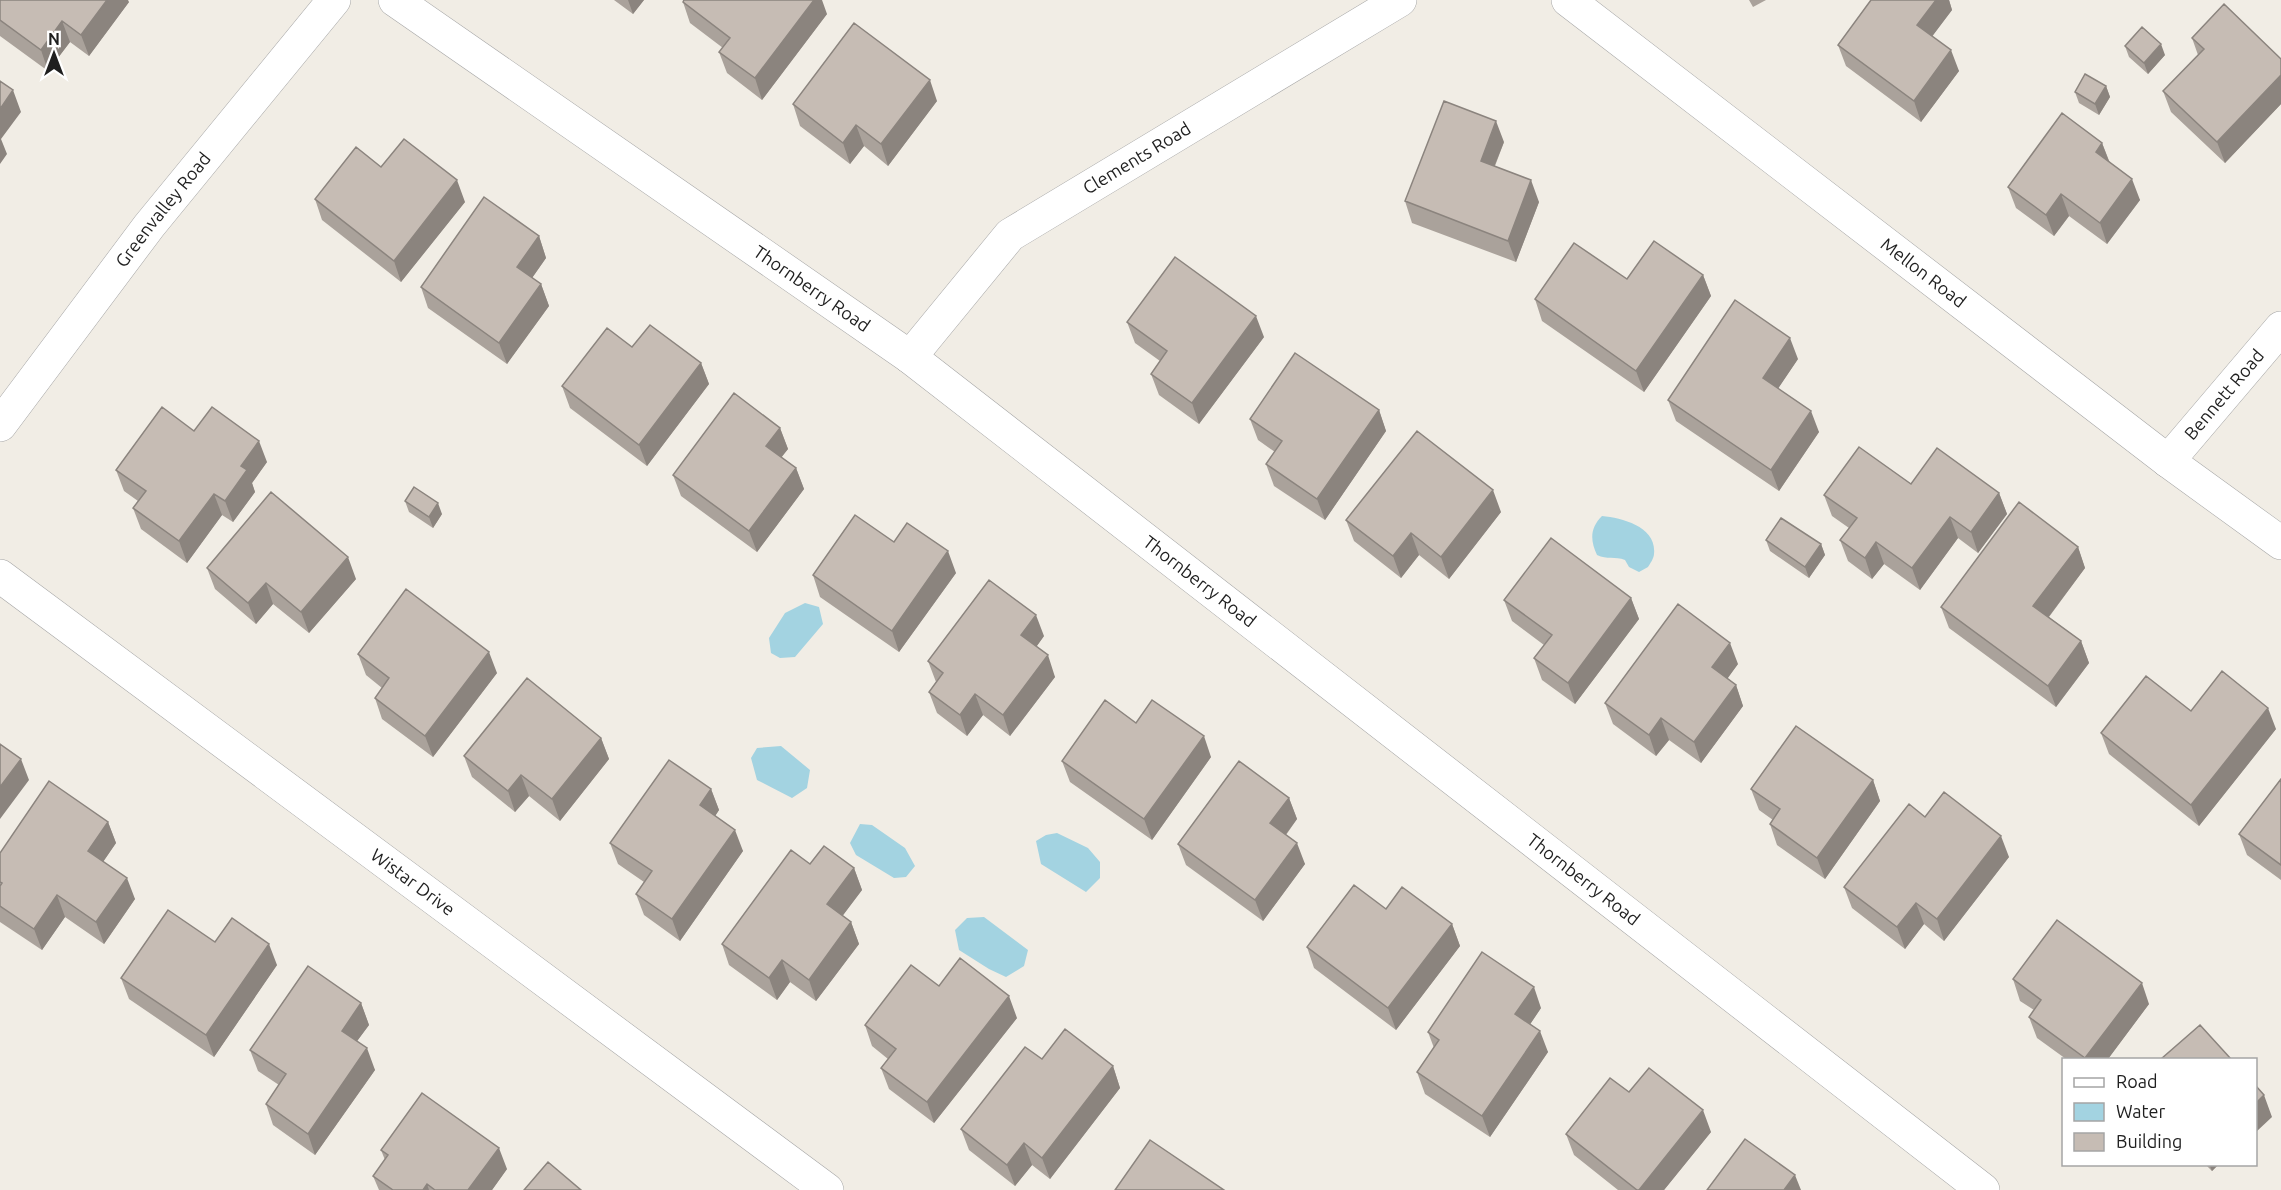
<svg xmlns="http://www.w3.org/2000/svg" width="2281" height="1190" font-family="Ubuntu,sans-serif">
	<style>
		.water { fill: #a3d3e1 }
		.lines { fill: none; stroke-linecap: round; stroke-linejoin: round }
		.minor-casing { stroke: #a6a6a6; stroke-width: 34 }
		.minor { stroke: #fff; stroke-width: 33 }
		.wall { fill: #aaa29b }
		.shaded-wall { fill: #8b847e }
		.building { fill: #c6bcb4; stroke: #8b847e; stroke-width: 1.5 }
		.labels { text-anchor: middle; stroke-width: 6; stroke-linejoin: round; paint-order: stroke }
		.street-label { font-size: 18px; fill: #1f1f1f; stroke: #fff }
	</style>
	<rect width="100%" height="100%" fill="#f1ede5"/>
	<path class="water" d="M1602,516C1623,518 1657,527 1654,554C1654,558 1650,564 1648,567L1639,572L1629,567L1625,560C1615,556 1607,560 1597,555C1590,540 1590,528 1602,516Z
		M805,603L819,607L823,624L795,657L780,658L771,653L769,638L785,613Z
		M781,746L810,770L807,788L792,798L757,780L751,758L757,748Z
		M860,824L872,825L905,848L915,866L906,877L894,878L856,855L850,843Z
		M1057,833L1088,848L1100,862V878L1086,892L1041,864L1036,841L1046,835Z
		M984,917L1028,950L1024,966L1006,977L989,969L959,950L955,930L967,918Z"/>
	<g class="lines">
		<g class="minor-casing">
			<g id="minor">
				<path id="s1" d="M395,0L910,357L1983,1190"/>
				<path id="s2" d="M1568,0L2168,461L2281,543"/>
				<path id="s3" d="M910,357L1010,235L1400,0"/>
				<path id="s4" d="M0,425L149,226L334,0"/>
				<path id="s5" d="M2168,461L2281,328"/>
				<path id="s6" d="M0,576L827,1190"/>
			</g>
		</g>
		<use href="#minor" class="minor"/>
	</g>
	<path class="wall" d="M0,0L129,2L89,56L70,42L48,71L0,36Z
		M614,0H644L633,14Z
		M1749,0H1766L1753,7Z
		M1871,0H1949L1952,10L1932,36L1959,71L1921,122L1846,66L1838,45Z
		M683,2L827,14L762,100L727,73L719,52L723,48L690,23Z
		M2192,38L2281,59V104L2225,163L2171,112L2163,91L2198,55Z
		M2125,46L2165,55L2148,74L2129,57Z
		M2106,86L2110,97L2099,115L2079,103L2075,92Z
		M937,101L888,166L864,146L850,164L800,126L793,104Z
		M1504,142L1495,166L1539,202L1516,262L1412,223L1405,201Z
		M2102,143L2110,163L2140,200L2107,244L2069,216L2054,236L2016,208L2008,187Z
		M381,167L465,202L401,282L322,220L315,199Z
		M539,236L546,258L532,278L541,284L549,306L507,364L428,308L421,287Z
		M1703,275L1711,296L1644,392L1542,321L1535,299L1627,279Z
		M1127,322L1264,337L1199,424L1159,395L1151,374L1160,361L1135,343Z
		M1798,359L1778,388L1819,432L1779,491L1676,421L1668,400Z
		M701,363L709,384L647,466L570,408L562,386Z
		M1379,410L1386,431L1325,520L1274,486L1266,464L1275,452L1258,440L1250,419Z
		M780,428L788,449L781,457L796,468L804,489L757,552L681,496L673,475Z
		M194,431L267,462L252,483L255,492L233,522L222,515L187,563L141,529L133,508L138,501L124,491L116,470Z
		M1911,484L1999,493L2007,514L1978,553L1958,538L1920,590L1884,564L1872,579L1848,561L1840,540L1849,528L1832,516L1824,495Z
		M405,501L442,514L433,528L409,512Z
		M1501,512L1449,579L1419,555L1401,578L1354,541L1346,520Z
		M1766,540L1821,544L1825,555L1809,578L1770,551Z
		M894,542L956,573L899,652L820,597L813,575Z
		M2078,547L2085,568L2049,617L2081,641L2089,663L2056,707L1949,628L1941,607Z
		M207,568L356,579L309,633L273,604L256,624L215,589Z
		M1631,598L1639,619L1575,704L1542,680L1534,658L1544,645L1512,621L1504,600Z
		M1044,636L1036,647L1055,677L1010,736L983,715L967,736L937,713L929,692L936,682L928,661Z
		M358,654L497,673L433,757L382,719L375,698L382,688L366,675Z
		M1738,664L1727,678L1736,685L1743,706L1701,763L1669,740L1656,756L1613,724L1605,703Z
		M2191,711L2276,729L2199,826L2109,754L2101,733Z
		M1136,723L1211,757L1152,840L1070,782L1062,761Z
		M601,738L609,759L560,821L529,796L515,812L472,777L464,756Z
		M2281,779V880L2247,855L2239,834Z
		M1873,780L1880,801L1825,879L1777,845L1770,824L1773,820L1759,810L1751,789Z
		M711,789L719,810L715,816L743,851L680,941L644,915L636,894L644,882L618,864L610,843Z
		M1289,798L1297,819L1286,835L1305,864L1263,921L1186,865L1178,844Z
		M1925,817L2009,857L1944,941L1924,924L1905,949L1852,908L1844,887Z
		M108,822L116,843L103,862L135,899L104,944L65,917L42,950L0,922V853Z
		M810,864L854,868L862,890L842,916L851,922L859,944L816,1001L790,982L777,1000L729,965L722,944Z
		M1386,909L1452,924L1460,946L1396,1030L1314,968L1307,947Z
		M215,942L277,965L214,1057L129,999L121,978Z
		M2013,979L2149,1004L2108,1059H2066L2037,1038L2029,1017L2034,1010L2020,1001Z
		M361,1003L369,1025L357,1041L375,1070L315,1155L273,1125L266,1104L279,1085L258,1071L250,1050Z
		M1541,1008L1530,1024L1548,1052L1490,1137L1425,1094L1417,1072L1434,1048L1428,1032Z
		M1017,1018L934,1123L889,1089L881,1068L888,1059L872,1046L865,1025Z
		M1042,1059L1113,1066L1120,1088L1050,1179L1032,1165L1015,1186L969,1150L961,1129Z
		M1629,1092L1711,1132L1664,1190H1618L1574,1155L1566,1134Z
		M381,1150L507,1169L492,1190H379L373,1176L385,1160Z
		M2205,1164H2219L2212,1171Z"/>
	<path class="shaded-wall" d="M107,0H128L129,2L89,56L81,35Z
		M628,0H644L633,14Z
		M814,0H822L827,14L762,100L755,78Z
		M1936,0H1949L1952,10L1925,46L1917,25Z
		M62,21L70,42L48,71L41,50Z
		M2161,44L2165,55L2148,74L2144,63Z
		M1951,50L1959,71L1921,122L1914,101Z
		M2281,75V104L2225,163L2217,142Z
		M930,80L937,101L888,166L881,144Z
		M2106,86L2110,97L2099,115L2095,104Z
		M13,90L21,112L1,139L7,154L0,164V109Z
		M1496,121L1504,142L1488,182L1481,161Z
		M856,125L864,146L850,164L843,143Z
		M2102,143L2110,164L2096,152Z
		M2132,179L2140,200L2107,244L2100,223Z
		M457,180L465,202L401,282L394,261Z
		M1531,180L1539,202L1516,262L1508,241Z
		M2061,194L2069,216L2054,236L2046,215Z
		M539,236L546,258L525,288L517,267Z
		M1703,275L1711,296L1644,392L1636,371Z
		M541,284L549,306L507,364L499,343Z
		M1256,316L1264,337L1199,424L1192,403Z
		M1790,338L1798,359L1771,399L1763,378Z
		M701,363L709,384L647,466L639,445Z
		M1379,410L1386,431L1325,520L1317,499Z
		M1811,411L1819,432L1779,491L1771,470Z
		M780,428L788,449L774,467L766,446Z
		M259,441L267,462L252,483L255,492L233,522L225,501L241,466Z
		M796,468L804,489L757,552L749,531Z
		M1493,490L1501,512L1449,579L1441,557Z
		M1999,493L2007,514L1978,553L1971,532Z
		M214,494L222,515L187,563L179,541Z
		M438,503L442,514L433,528L429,517Z
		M1950,517L1958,538L1920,590L1912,568Z
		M1411,533L1419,555L1401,578L1393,556Z
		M1876,542L1884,564L1872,579L1865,558Z
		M1821,544L1825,555L1809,578L1805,567Z
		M2078,547L2085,568L2041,627L2033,606Z
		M948,551L956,573L899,652L892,631Z
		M348,557L356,579L309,633L301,612Z
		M266,583L273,604L256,624L248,603Z
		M1631,598L1639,619L1575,704L1568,683Z
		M1036,615L1044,636L1029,657L1021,635Z
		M2081,641L2089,663L2056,707L2048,686Z
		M1730,643L1738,664L1720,689L1712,667Z
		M489,652L497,673L433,757L425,736Z
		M1048,655L1055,677L1010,736L1003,715Z
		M1736,685L1743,706L1701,763L1694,742Z
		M975,694L983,715L967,736L960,715Z
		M2268,708L2276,729L2199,826L2191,805Z
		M1661,718L1669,740L1656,756L1649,735Z
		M1204,736L1211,757L1152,840L1144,819Z
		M601,738L609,759L560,821L552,799Z
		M21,759L29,780L0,819V787Z
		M521,775L529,796L515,812L508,791Z
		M1873,780L1880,801L1825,879L1817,858Z
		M711,789L719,810L708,827L700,805Z
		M1289,798L1297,819L1278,845L1270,823Z
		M108,822L116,843L96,872L88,851Z
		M735,830L743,851L680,941L672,919Z
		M2001,836L2009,857L1944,941L1937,919Z
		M1297,843L1305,864L1263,921L1255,900Z
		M854,868L862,890L835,926L827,904Z
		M127,878L135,899L104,944L96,922Z
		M57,895L65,917L42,950L34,929Z
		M1916,903L1924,924L1905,949L1897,927Z
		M851,922L859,944L816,1001L809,980Z
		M1452,924L1460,946L1396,1030L1388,1008Z
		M269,944L277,965L214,1057L206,1035Z
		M782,960L790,982L777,1000L769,978Z
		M2142,983L2149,1004L2108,1059H2086L2085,1058Z
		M1534,987L1541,1008L1523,1035L1515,1014Z
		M1009,996L1017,1018L934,1123L927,1102Z
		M361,1003L369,1025L349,1052L342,1031Z
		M1540,1031L1548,1052L1490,1137L1482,1116Z
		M367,1048L375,1070L315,1155L308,1134Z
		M1113,1066L1120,1088L1050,1179L1042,1158Z
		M2264,1095L2272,1117L2256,1132V1103Z
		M1703,1110L1711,1132L1664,1190H1639Z
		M1024,1143L1032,1165L1015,1186L1007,1165Z
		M499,1148L507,1169L492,1190H468Z
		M2209,1164H2219L2212,1171Z
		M1795,1175L1801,1190H1784Z
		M427,1184L429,1190H423Z"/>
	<path class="building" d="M0,0H107L81,35L62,21L41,50L0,20Z
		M684,0H814L755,78L719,52L730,38L683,2Z
		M1871,0H1936L1917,25L1951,50L1914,101L1838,45Z
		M2224,4L2281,59V75L2217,142L2163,91L2204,49L2192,38Z
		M854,23L930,80L881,144L856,125L843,143L793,104Z
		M2142,27L2161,44L2144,63L2125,46Z
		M2085,74L2106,86L2095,104L2075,92Z
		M0,81L13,90L0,109Z
		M1444,101L1496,121L1481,161L1531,180L1508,241L1405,201Z
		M2062,113L2102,143L2096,152L2132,179L2100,223L2061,194L2046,215L2008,187Z
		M404,139L457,180L394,261L315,199L356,147L381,167Z
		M484,197L539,236L517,267L541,284L499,343L421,287Z
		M1654,241L1703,275L1636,371L1535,299L1574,243L1627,279Z
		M1175,257L1256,316L1192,403L1151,374L1167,351L1127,322Z
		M1735,300L1790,338L1763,378L1811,411L1771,470L1668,400Z
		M650,325L701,363L639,445L562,386L607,328L632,347Z
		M1295,353L1379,410L1317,499L1266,464L1282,441L1250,419Z
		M734,393L780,428L766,446L796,468L749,531L673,475Z
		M162,407L194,431L212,407L259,441L241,466L247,470L225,501L214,494L179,541L133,508L146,491L116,470Z
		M1417,431L1493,490L1441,557L1411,533L1393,556L1346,520Z
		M1859,447L1911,484L1937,448L1999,493L1971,532L1950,517L1912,568L1876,542L1865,558L1840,540L1857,518L1824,495Z
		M414,487L438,503L429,517L405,501Z
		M271,492L348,557L301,612L266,583L248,603L207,568Z
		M2019,502L2078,547L2033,606L2081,641L2048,686L1941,607Z
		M855,515L894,542L907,523L948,551L892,631L813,575Z
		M1781,518L1821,544L1805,567L1766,540Z
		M1551,538L1631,598L1568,683L1534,658L1552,635L1504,600Z
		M989,580L1036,615L1021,635L1048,655L1003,715L975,694L960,715L929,692L943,673L928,661Z
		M406,589L489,652L425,736L375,698L389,678L358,654Z
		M1678,604L1730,643L1712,667L1736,685L1694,742L1661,718L1649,735L1605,703Z
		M2222,671L2268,708L2191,805L2101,733L2146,676L2191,711Z
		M527,678L601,738L552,799L521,775L508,791L464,756Z
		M1105,700L1136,723L1152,700L1204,736L1144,819L1062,761Z
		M1796,726L1873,780L1817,858L1770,824L1780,809L1751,789Z
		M0,744L21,759L0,787Z
		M669,760L711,789L700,805L735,830L672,919L636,894L652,871L610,843Z
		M1239,761L1289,798L1270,823L1297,843L1255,900L1178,844Z
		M2281,779V865L2239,834Z
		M49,781L108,822L88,851L127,878L96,922L57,895L34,929L0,906V886L2,883L0,882V853Z
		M1944,792L2001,836L1937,919L1916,903L1897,927L1844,887L1909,804L1925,817Z
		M824,846L854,868L827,904L851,922L809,980L782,960L769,978L722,944L791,850L810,864Z
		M1354,885L1386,909L1402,887L1452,924L1388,1008L1307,947Z
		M168,910L215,942L232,918L269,944L206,1035L121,978Z
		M2057,920L2142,983L2085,1058L2029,1017L2041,1000L2013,979Z
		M1482,952L1534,987L1515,1014L1540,1031L1482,1116L1417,1072L1439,1040L1428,1032Z
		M960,958L1009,996L927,1102L881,1068L896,1049L865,1025L911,965L939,986Z
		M308,966L361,1003L342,1031L367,1048L308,1134L266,1104L286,1074L250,1050Z
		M2200,1025L2231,1059H2161Z
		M1065,1029L1113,1066L1042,1158L1024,1143L1007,1165L961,1129L1025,1047L1042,1059Z
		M1649,1068L1703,1110L1639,1190H1637L1566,1134L1610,1078L1629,1092Z
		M2256,1086L2264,1095L2256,1103Z
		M422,1093L499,1148L468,1190H435L427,1184L423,1190H393L373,1176L388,1155L381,1150Z
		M1745,1139L1795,1175L1784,1190H1707Z
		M1150,1140L1224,1190H1115Z
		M548,1162L581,1190H524Z"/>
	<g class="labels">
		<g class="street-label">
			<text dy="6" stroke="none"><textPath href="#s3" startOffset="306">Clements Road</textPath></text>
			<text dy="6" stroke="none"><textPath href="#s4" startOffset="270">Greenvalley Road</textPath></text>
			<text dy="6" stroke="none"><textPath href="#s2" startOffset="448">Mellon Road</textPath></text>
			<text dy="6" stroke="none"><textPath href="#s1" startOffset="507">Thornberry Road</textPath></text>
			<text dy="6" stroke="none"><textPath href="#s5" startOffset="87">Bennett Road</textPath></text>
			<text dy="6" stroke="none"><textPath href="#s1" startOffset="993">Thornberry Road</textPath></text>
			<text dy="6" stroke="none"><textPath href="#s1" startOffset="1479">Thornberry Road</textPath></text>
			<text dy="6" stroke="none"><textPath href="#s6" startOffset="514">Wistar Drive</textPath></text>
		</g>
	</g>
	<rect x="2062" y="1058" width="195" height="108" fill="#ffffff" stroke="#a5a5a5" stroke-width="1.5"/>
	<rect x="2074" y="1078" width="30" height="9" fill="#ffffff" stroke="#a5a5a5" stroke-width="1.5"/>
	<text x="2116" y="1088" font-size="18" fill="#1f1f1f">Road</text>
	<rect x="2074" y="1103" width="30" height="18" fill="#a3d3e1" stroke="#a5a5a5" stroke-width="1.5"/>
	<text x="2116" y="1118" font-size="18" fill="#1f1f1f">Water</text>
	<rect x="2074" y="1133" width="30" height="18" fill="#c6bcb4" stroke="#a5a5a5" stroke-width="1.5"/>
	<text x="2116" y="1148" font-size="18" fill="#1f1f1f">Building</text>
	<g transform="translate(54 54)" stroke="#ffffff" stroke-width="4.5" paint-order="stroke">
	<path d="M0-4.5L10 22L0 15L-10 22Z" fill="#1f1f1f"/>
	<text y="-9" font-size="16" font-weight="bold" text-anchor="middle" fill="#1f1f1f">N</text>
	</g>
</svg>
